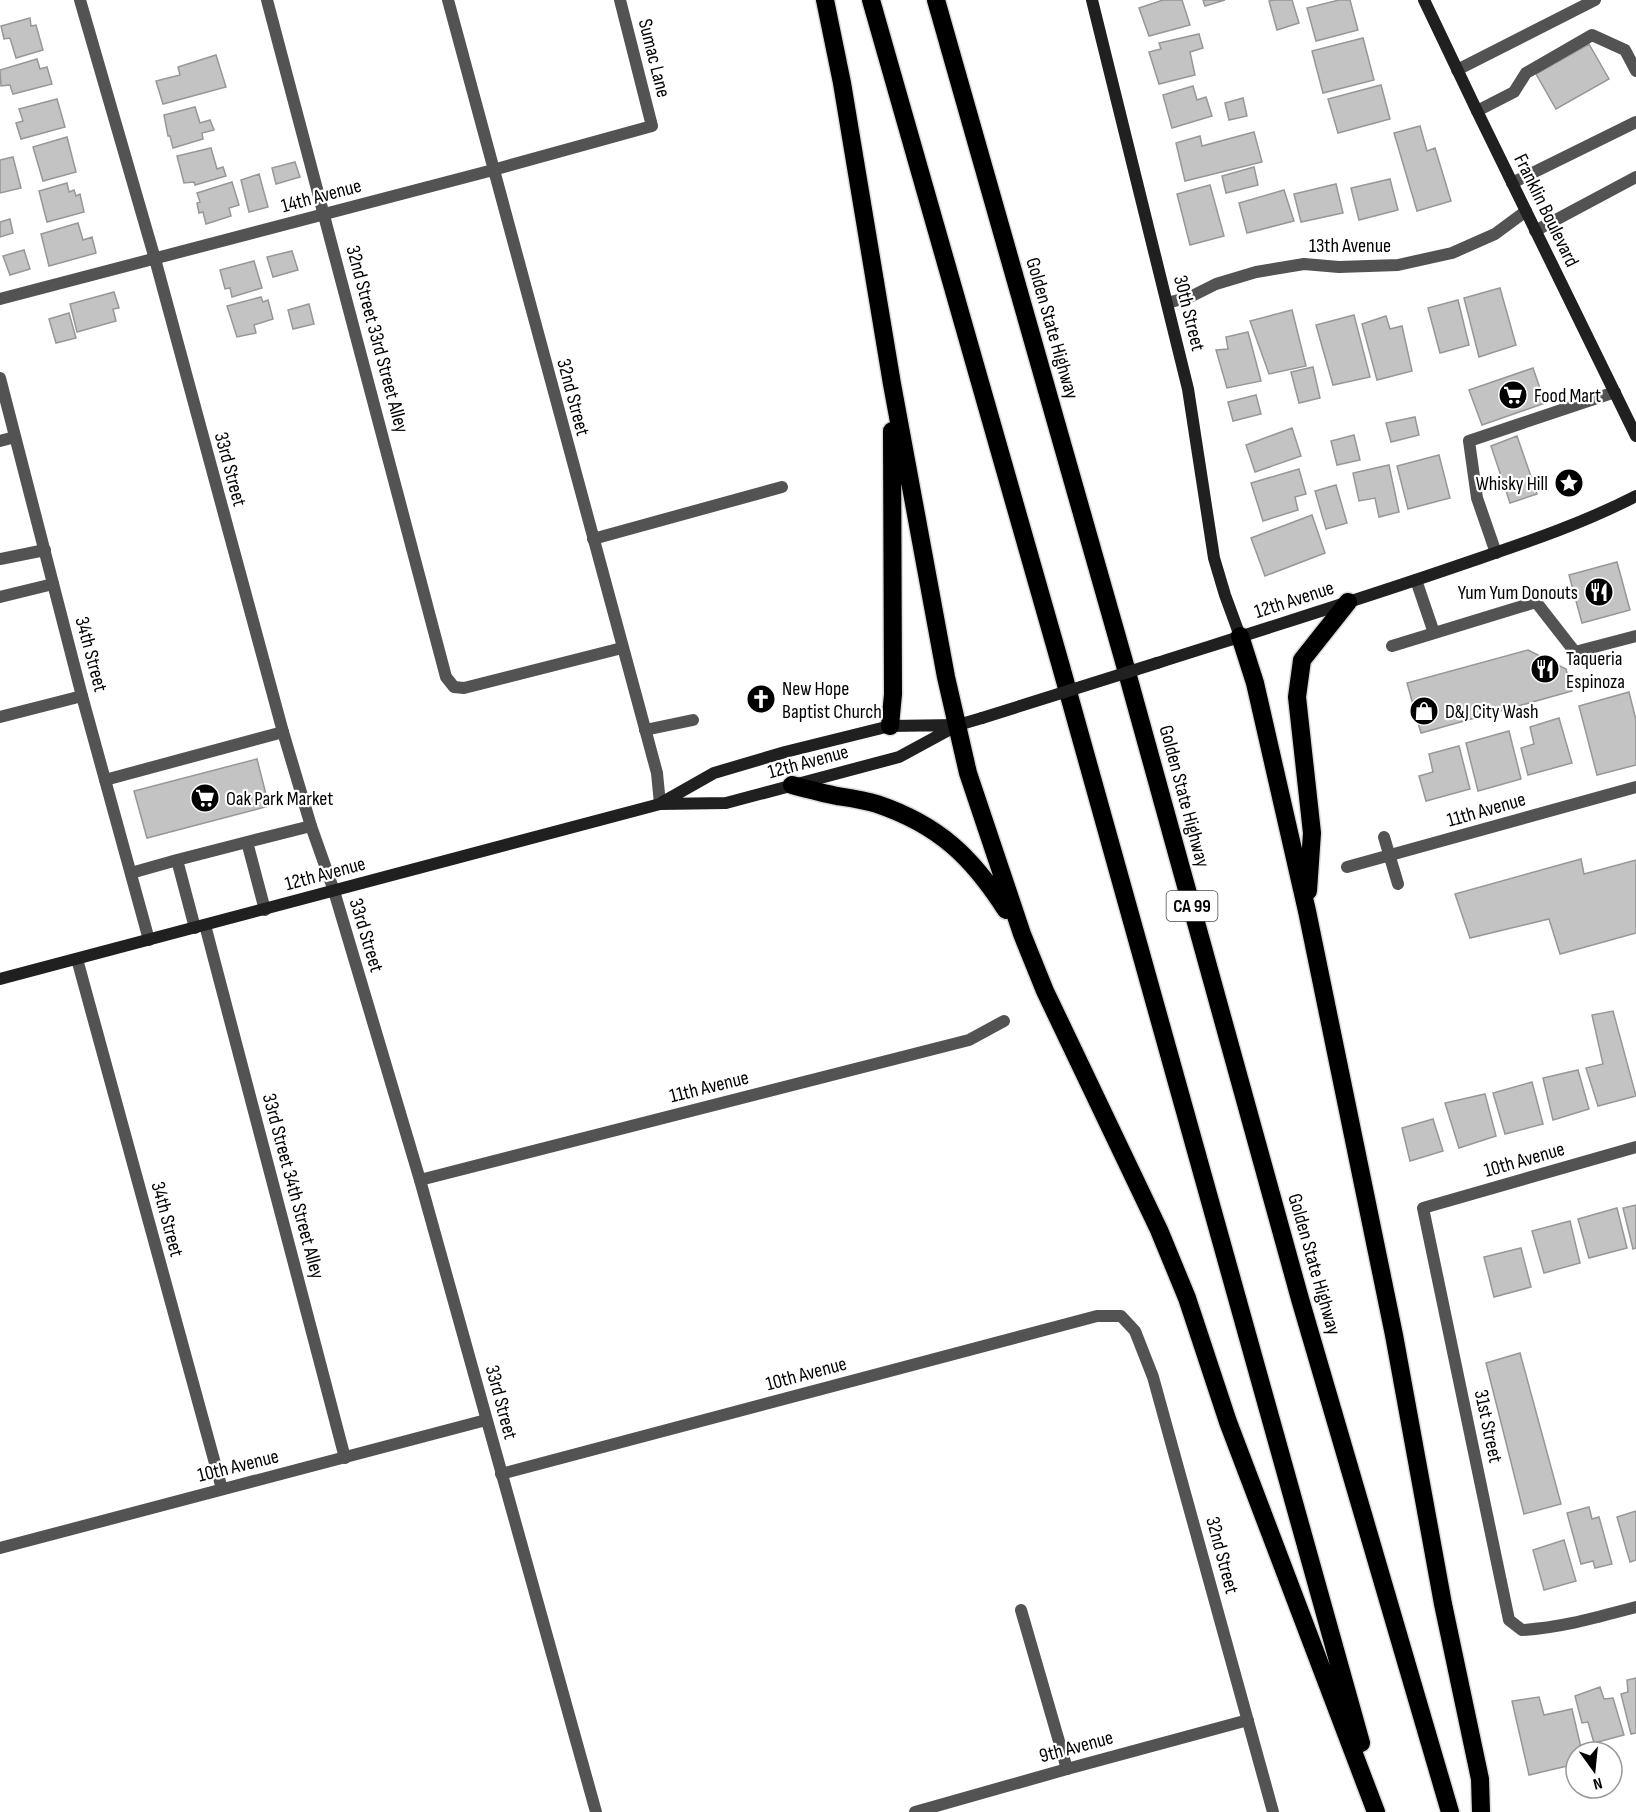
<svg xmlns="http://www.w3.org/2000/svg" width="1636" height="1812" font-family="'Sofia Sans Condensed',sans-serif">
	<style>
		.building { fill: #c3c3c3; stroke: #979797; stroke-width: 1.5 }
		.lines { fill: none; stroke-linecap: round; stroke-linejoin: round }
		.motorway-casing { stroke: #dbdbdb; stroke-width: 21 }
		.service { stroke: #535353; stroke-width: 12 }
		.minor { stroke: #535353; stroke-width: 12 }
		.tertiary { stroke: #535353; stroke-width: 12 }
		.secondary { stroke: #202020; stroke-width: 12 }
		.motorway { stroke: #000; stroke-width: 18 }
		.secondary-bridge { stroke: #202020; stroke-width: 12 }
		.labels { text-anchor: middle; stroke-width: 4.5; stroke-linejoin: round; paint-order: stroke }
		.shield { fill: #fff; stroke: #4c4c4c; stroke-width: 1.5 }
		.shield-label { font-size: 18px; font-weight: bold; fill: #000 }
		.street-label { font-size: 20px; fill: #000; stroke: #fff }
		.poi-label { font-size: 20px; fill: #000; stroke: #fff; text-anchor: start }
	</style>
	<rect width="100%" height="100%" fill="#fff"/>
	<path class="building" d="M1163,0H1182L1190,25L1149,36L1139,8Z
		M1203,0H1225L1205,6Z
		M1274,0H1292L1299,23L1277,30L1269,1Z
		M1339,0H1350L1358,30L1316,41L1307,8Z
		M30,18L31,26L36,25L43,50L16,58L10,38L4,39L1,26Z
		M1199,34L1203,48L1190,52L1195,75L1159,84L1149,52L1161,49L1159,43Z
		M1363,38L1374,80L1323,93L1312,51Z
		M1589,44L1609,79L1556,109L1536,74Z
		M216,55L226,87L163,104L156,81L180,75L178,67Z
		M37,59L40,69L47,67L52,84L13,94L10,85L1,86L0,70Z
		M1381,85L1390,119L1338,133L1328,99Z
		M1193,86L1197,100L1206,97L1212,116L1172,128L1163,95Z
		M1243,98L1247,116L1229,120L1225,103Z
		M57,99L65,127L21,139L16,123L23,121L19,109Z
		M195,107L200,123L210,120L214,130L202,133L203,139L173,148L170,136H168L164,115Z
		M1420,126L1427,151L1435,148L1451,201L1417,211L1394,133Z
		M1254,132L1262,162L1185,181L1176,143L1200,136L1202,146Z
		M67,137L76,172L43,181L33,147Z
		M211,148L217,169L223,167L226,176L195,185L194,182L184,183L177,156Z
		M13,157L21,188L0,193V160Z
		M295,162L300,177L276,184L272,168Z
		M1254,167L1258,185L1226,193L1222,176Z
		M259,174L268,207L249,212L241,180Z
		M1390,179L1398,210L1359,220L1351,188Z
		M232,182L239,205L229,208L231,216L206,224L203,212L199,213L197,203L200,202L197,193Z
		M67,183L69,192L74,190L76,196L80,194L84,212L47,222L39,191Z
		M1336,184L1343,213L1301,222L1294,194Z
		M1210,185L1224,236L1190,245L1177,194Z
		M1284,190L1294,221L1247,233L1239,203Z
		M10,219L13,233L0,237V222Z
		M78,223L83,240L92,237L96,253L49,266L41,234Z
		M24,250L30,269L10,275L3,256Z
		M292,251L298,270L273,277L267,257Z
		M254,261L262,288L232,297L230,288L225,289L220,270Z
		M1500,288L1516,345L1479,357L1464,298Z
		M114,292L119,308L113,309L116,321L77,332L70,304Z
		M261,297L263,302L268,300L273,319L254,325L256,333L237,337L227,306Z
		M1458,300L1469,345L1440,353L1428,308Z
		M309,304L314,324L293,329L288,310Z
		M1292,310L1306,366L1269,374L1250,321Z
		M69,313L76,338L56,343L49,319Z
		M1354,315L1370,377L1333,385L1316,325Z
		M1386,316L1390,329L1402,326L1412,371L1377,380L1362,324Z
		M1248,332L1261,381L1227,388L1216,350L1228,349L1226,337Z
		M1313,367L1320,398L1299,403L1291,372Z
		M1533,368L1545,403L1482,425L1469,390Z
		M1256,395L1261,414L1233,421L1228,402Z
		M1415,417L1419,435L1391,442L1386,423Z
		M1292,428L1301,456L1255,472L1246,445Z
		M1354,435L1360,460L1337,465L1331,441Z
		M1517,436L1537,494L1510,503L1491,446Z
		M1439,455L1450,498L1408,509L1397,466Z
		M1389,465L1399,512L1379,517L1375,498L1359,501L1353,473Z
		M1299,469L1306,494L1295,497L1298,510L1263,521L1251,483Z
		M1336,485L1347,523L1326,529L1315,491Z
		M1312,515L1325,553L1265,576L1251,538Z
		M1617,562L1630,610L1582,623L1569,575Z
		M1528,650L1566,669L1572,691L1421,733L1407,683Z
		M1629,692L1636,720V765L1597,775L1579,706Z
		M1559,718L1572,763L1528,775L1521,748L1534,744L1530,727Z
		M1509,731L1521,779L1478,791L1466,743Z
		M1459,746L1470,789L1426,801L1419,776L1433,772L1429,754Z
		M257,759L269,806L147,838L134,791Z
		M1581,859L1584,874L1636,860V933L1560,954L1549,919L1470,938L1455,894Z
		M1613,1011L1636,1096L1598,1106L1586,1068L1603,1064L1592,1015Z
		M1578,1070L1589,1109L1553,1120L1543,1078Z
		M1532,1082L1543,1124L1505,1134L1493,1093Z
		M1485,1094L1496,1136L1459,1148L1445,1103Z
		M1433,1119L1443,1151L1410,1161L1402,1128Z
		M1636,1205V1248L1633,1249L1623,1208Z
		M1617,1208L1627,1248L1589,1258L1578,1219Z
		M1570,1221L1580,1263L1544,1273L1532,1231Z
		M1521,1248L1531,1287L1494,1297L1484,1257Z
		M1520,1353L1561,1504L1524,1514L1486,1363Z
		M1589,1507L1592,1519L1599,1517L1612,1564L1595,1568L1593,1561L1581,1564L1567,1513Z
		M1636,1511V1560L1630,1562L1617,1517Z
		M1564,1540L1576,1581L1544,1590L1533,1550Z
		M1636,1678V1733L1631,1734L1621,1694L1628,1692L1627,1680Z
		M1600,1687L1604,1699L1613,1698L1624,1735L1594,1743L1588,1722L1582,1723L1575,1696Z
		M1539,1697L1544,1715L1572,1709L1582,1752H1576V1764L1529,1775L1512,1701Z"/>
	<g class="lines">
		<g class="motorway-casing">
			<path id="motorway" d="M825,0L842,83L892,384L946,677L968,773L1022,934L1045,991L1159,1230L1187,1298L1228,1422L1376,1812
				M871,0L1060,663L1361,1743
				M936,0L1123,658L1300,1299L1450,1812
				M1240,636L1255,683L1307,911L1394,1335L1443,1604L1480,1779L1481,1812
				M890,726L893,694L892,431
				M792,785C807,789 822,793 837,796C850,798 864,800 877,804C939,825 972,857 1006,910
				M1308,891L1312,833L1297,697L1302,660L1348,602"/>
		</g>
		<path class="service" d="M267,0L446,677L454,687L464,688L622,648
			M1477,111L1514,92L1526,73L1592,35L1625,50L1636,71
			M1512,183L1636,122
			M1535,231L1636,177
			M0,441L15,437
			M593,539L782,487
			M1496,553L1477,498L1469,441L1615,392
			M0,559L45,550
			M1416,580L1434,633
			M0,597L53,584
			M1392,646L1536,602L1575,652L1636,636
			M0,717L82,696
			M645,730L693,720
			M105,780L283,732
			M1384,837L1398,884
			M247,842L311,826
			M131,873L177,860
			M205,925L345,1458
			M195,928L177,860L247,842L265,910
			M1021,1610L1067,1769"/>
		<path class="minor" d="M80,0L155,259L283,732L311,826L334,891
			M448,0L657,773L660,804
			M1457,70L1595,0
			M0,299L493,170L652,126L620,0
			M1167,303L1190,297L1216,284L1256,272L1304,264L1339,267L1398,265L1452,253L1495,234L1526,211
			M0,378L82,696L149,940
			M1347,867L1636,787
			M77,959L222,1489
			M1636,1147L1423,1208L1509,1620L1522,1630C1561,1628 1598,1617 1636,1607
			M420,1180L969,1040L1004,1021
			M501,1474L1097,1316H1121L1135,1331L1153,1377L1273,1812
			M0,1548L486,1420
			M915,1812L1067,1769L1248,1720"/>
		<path class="tertiary" d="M334,891L420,1180L596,1812"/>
		<path class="secondary" d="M1092,0L1188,389L1214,558L1225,595L1240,636
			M1424,0L1477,111L1636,436
			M1157,663C1258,631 1358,600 1457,566C1518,545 1578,526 1636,496
			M661,803L714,773L785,752L890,726L956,725
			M0,979L660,804L726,803L899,757L958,725L982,718"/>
		<use href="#motorway" class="motorway"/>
		<path class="secondary-bridge" d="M982,718L1157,663"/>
	</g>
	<defs>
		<g id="supermarket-disc" transform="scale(1.5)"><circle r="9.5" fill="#000" stroke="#fff"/><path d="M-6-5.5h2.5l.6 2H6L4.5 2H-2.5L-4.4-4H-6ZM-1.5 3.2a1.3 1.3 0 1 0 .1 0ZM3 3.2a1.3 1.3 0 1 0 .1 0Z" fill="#fff"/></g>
		<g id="sight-disc" transform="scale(1.5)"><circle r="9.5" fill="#000" stroke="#fff"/><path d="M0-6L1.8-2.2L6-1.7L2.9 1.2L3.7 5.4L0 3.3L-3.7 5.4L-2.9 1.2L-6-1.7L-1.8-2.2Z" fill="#fff"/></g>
		<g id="restaurant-disc" transform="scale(1.5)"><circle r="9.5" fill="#000" stroke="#fff"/><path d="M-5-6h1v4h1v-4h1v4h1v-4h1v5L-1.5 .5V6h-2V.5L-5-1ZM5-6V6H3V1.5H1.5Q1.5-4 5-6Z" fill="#fff"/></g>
		<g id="church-disc" transform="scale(1.5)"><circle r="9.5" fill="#000" stroke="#fff"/><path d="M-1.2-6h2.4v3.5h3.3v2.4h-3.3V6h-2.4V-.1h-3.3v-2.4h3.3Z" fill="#fff"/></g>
		<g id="shop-disc" transform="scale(1.5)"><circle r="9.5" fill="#000" stroke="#fff"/><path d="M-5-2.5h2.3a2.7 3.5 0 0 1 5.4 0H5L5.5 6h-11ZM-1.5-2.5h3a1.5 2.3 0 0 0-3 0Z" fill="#fff"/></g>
	</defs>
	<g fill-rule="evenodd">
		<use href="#supermarket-disc" x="1513" y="395"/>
		<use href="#sight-disc" x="1569" y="483"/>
		<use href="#restaurant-disc" x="1599" y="592"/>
		<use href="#restaurant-disc" x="1545" y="669"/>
		<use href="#church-disc" x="761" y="699"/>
		<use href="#shop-disc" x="1424" y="711"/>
		<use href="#supermarket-disc" x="205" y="798"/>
	</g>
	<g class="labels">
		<rect class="shield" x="1166.5" y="891" width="51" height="30" rx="4.5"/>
		<g class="shield-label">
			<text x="1192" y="912">CA 99</text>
		</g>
		<g class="street-label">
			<text transform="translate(655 58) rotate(76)" y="7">Sumac Lane</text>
			<text transform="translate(321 195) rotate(-15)" y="7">14th Avenue</text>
			<text transform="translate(1547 210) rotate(64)" y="7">Franklin Boulevard</text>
			<text x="1350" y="252">13th Avenue</text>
			<text transform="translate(1190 313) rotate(76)" y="7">30th Street</text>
			<text transform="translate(1053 328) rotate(74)" y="7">Golden State Highway</text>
			<text transform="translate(378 339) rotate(75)" y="7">32nd Street 33rd Street Alley</text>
			<text transform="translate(574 397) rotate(75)" y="7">32nd Street</text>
			<text transform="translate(231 469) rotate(75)" y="7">33rd Street</text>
			<text transform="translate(1294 599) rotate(-18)" y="7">12th Avenue</text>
			<text transform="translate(92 654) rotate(75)" y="7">34th Street</text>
			<text transform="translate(808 761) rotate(-15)" y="7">12th Avenue</text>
			<text transform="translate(1185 796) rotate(75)" y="7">Golden State Highway</text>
			<text transform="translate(1486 809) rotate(-16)" y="7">11th Avenue</text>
			<text transform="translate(325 873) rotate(-15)" y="7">12th Avenue</text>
			<text transform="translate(367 935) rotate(73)" y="7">33rd Street</text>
			<text transform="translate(709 1086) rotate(-14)" y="7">11th Avenue</text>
			<text transform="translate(1524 1159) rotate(-16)" y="7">10th Avenue</text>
			<text transform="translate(294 1186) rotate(75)" y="7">33rd Street 34th Street Alley</text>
			<text transform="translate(168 1219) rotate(75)" y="7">34th Street</text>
			<text transform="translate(1315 1264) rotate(74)" y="7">Golden State Highway</text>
			<text transform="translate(806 1373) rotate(-15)" y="7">10th Avenue</text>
			<text transform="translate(502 1402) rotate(75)" y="7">33rd Street</text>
			<text transform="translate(1489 1426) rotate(78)" y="7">31st Street</text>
			<text transform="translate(238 1465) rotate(-14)" y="7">10th Avenue</text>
			<text transform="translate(1223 1555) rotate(75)" y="7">32nd Street</text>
			<text transform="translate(1076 1746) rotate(-15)" y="7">9th Avenue</text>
		</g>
		<g class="poi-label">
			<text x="1534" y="402">Food Mart</text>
			<text x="1548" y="490" text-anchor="end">Whisky Hill</text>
			<text x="1578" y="599" text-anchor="end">Yum Yum Donouts</text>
			<text x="1566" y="665">Taqueria<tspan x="1566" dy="23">Espinoza</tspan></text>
			<text x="782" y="695">New Hope<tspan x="782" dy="23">Baptist Church</tspan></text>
			<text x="1445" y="718">D&amp;J City Wash</text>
			<text x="226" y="805">Oak Park Market</text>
		</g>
	</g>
	<g transform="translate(1594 1770) rotate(165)"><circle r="28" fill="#ffffff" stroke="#999999" stroke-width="1.5"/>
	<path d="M0-4.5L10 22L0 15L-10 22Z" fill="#000000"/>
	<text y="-9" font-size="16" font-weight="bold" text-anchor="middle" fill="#000000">N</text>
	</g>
</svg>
